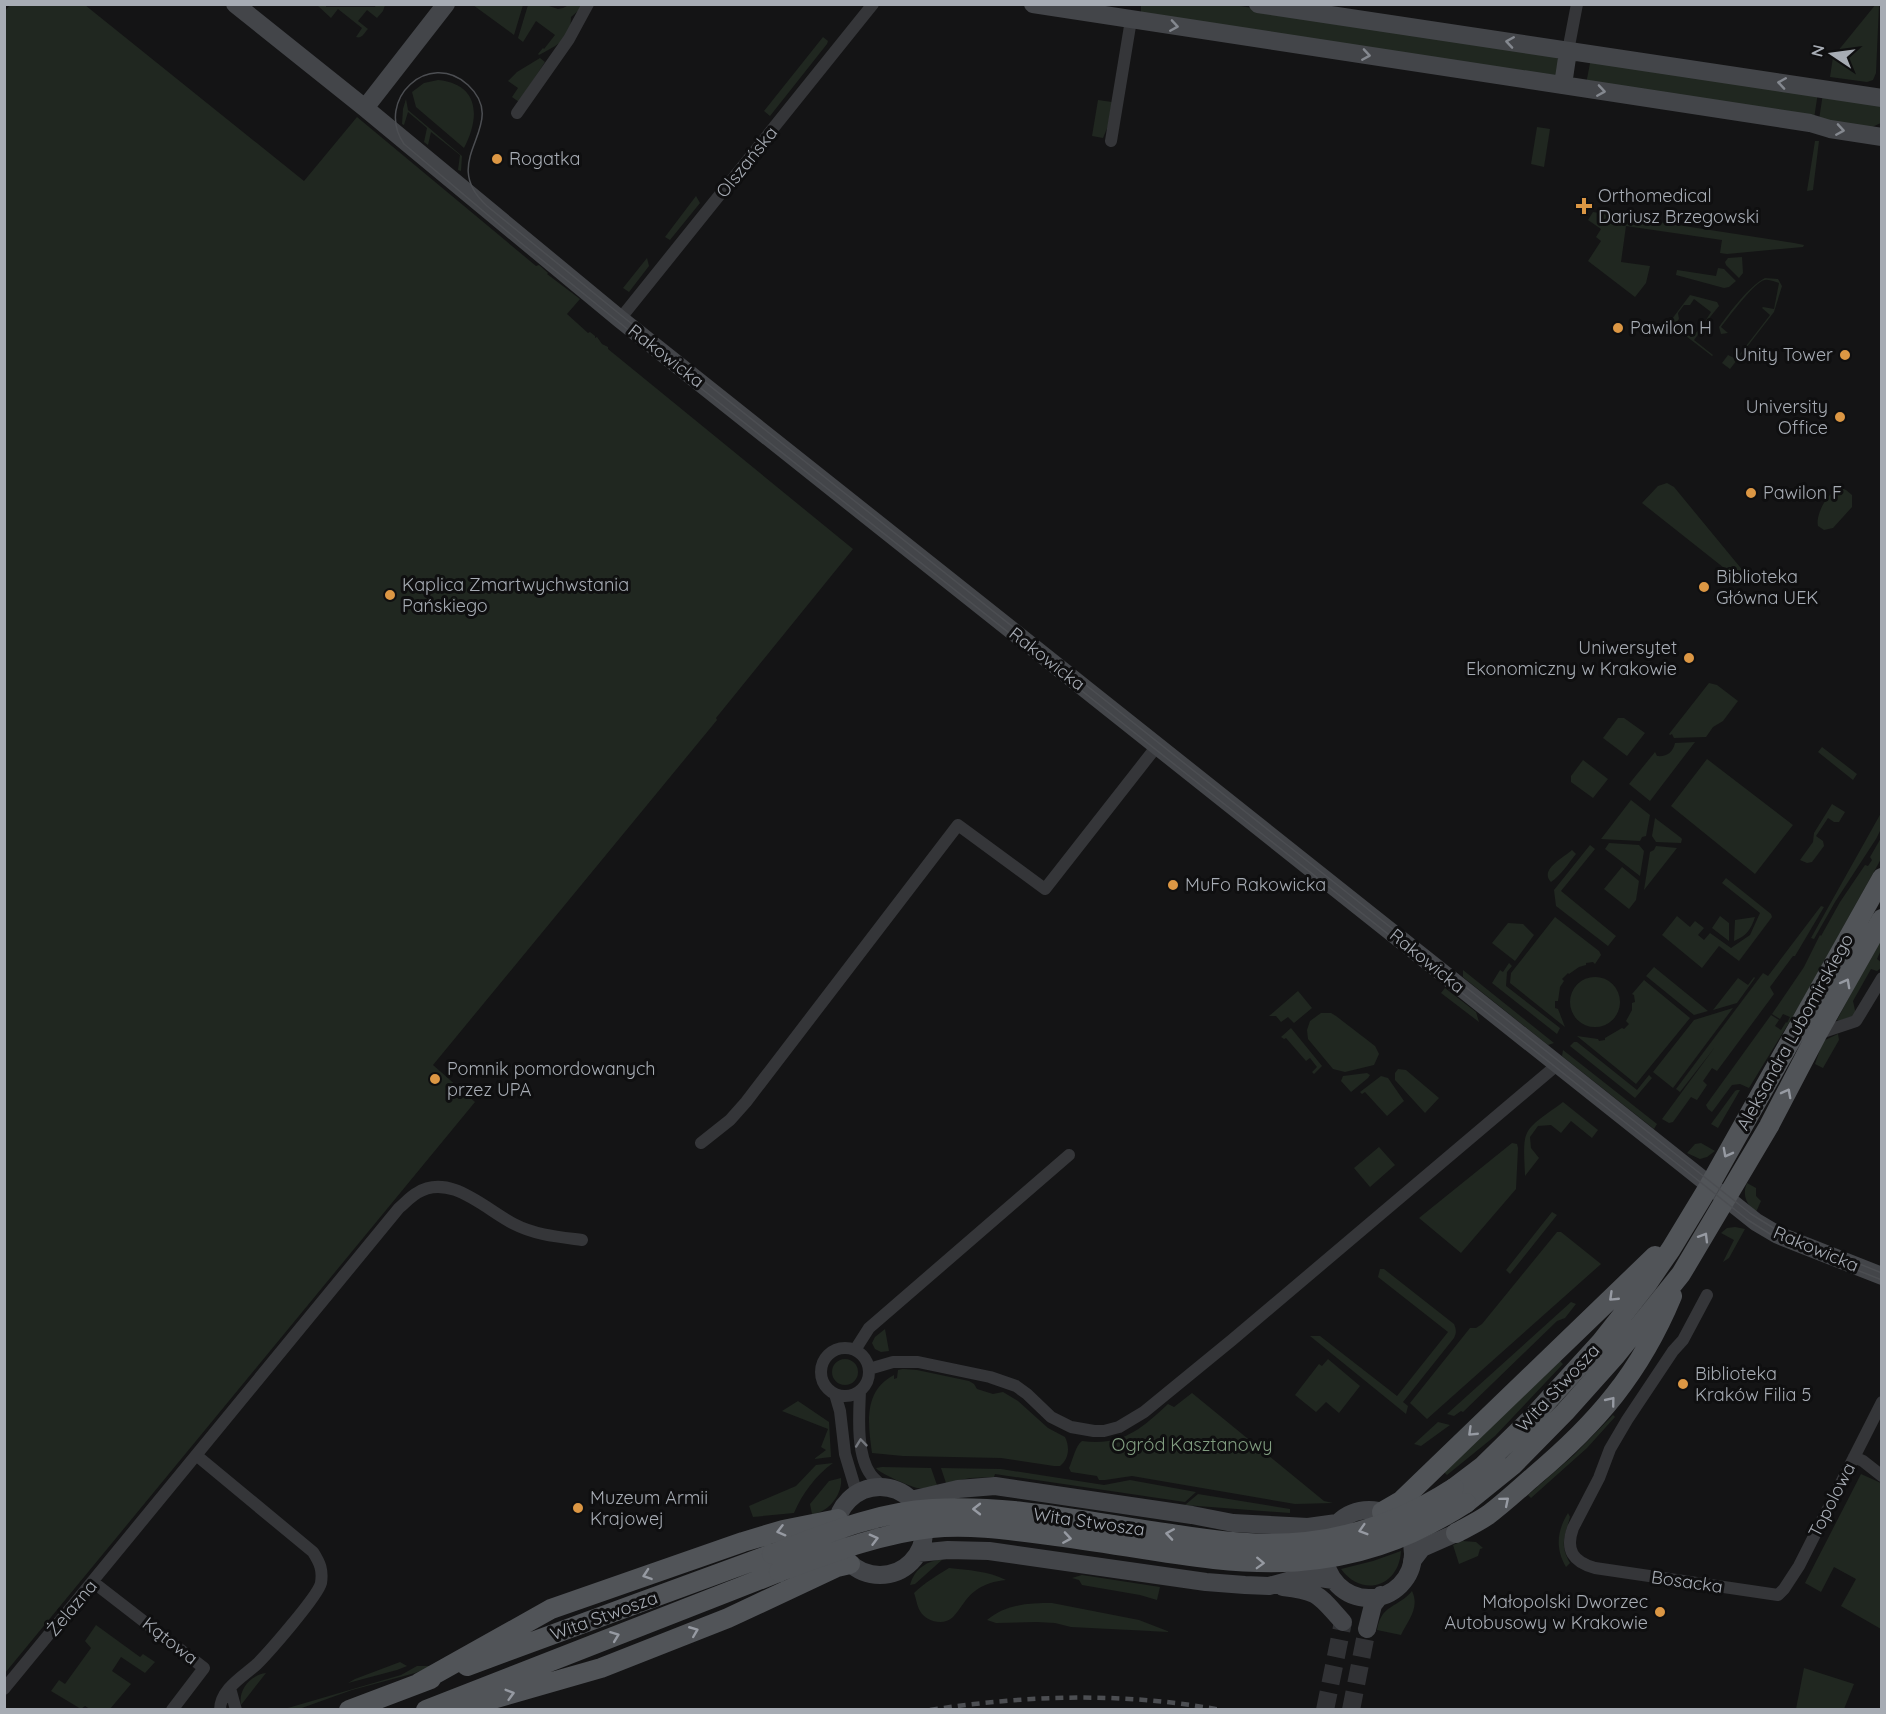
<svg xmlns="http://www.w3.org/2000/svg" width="1886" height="1714" font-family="Quicksand,sans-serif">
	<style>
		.green { fill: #202720 }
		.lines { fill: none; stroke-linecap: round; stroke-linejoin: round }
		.secondary-tunnel { stroke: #313235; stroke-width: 18; stroke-dasharray: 18 9; stroke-linecap: butt }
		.street { stroke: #353639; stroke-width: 12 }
		.secondary { stroke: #434549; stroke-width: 18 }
		.primary { stroke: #515458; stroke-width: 20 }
		.tram { stroke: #4c4e52; stroke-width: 1.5 }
		.rail { stroke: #4c4e52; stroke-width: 4.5; stroke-dasharray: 8 6; stroke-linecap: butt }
		.primary-bridge { stroke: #515458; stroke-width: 20 }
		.oneway { stroke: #84888f }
		.oneway2 { stroke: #969aa2 }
		.oneway3 { stroke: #74777d }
		.poi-dot { fill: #dc9744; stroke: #0f0f10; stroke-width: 2 }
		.labels { text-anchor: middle; stroke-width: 6; stroke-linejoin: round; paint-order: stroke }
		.poi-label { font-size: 18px; fill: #a7acb4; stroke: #0f0f10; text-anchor: start }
		.street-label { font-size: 18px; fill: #a7acb4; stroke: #0f0f10 }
		.park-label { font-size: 18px; fill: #819d80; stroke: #0f0f10 }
	</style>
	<rect width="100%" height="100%" fill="#141415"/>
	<path class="green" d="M1876,4L1879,5L1876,73L1873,80L1867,82L1830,77L1833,57Z
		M10,5H85L304,181L357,117L536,266L539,265L548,273L547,274L580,299L567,314L588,333L590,332L595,336V338L597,337L602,344L608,347V349L853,549L716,718L717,720L433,1065L475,1102L5,1673L4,12Z
		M317,5H326V7H375L376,5H385L383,11L377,18L367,10L358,21L368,29C364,33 362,39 356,37L362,28L338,9L331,18Z
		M473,5H523L514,35Z
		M528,5H546L558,9L563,8L569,5H585L571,17C571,40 557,45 539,55L538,54L543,48L544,49L555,35L536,21L523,42L518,38Z
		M1141,5H1233L1422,33L1557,57L1559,63L1555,78L1141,13Z
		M823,37L828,41L827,44L770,116L764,111Z
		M540,58L545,62L519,102L512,97L518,88L508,81L517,72Z
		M1591,58L1818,92L1814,119L1586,84Z
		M438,80C480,84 480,118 464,148L416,107L412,92L424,83Z
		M1823,93L1881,106V123L1872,127L1819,120Z
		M406,99L408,110L462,156L461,171L458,170L460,155L431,132L428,145L424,142L427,128L408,112L404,125L402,124L403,109Z
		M1098,100L1112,102L1108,126L1103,138L1092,136Z
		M1537,127L1550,129L1544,167L1531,164Z
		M1815,141H1819L1813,190L1807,191Z
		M696,196L700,203L670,240L665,237Z
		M1593,212L1794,243L1804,245L1803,247L1727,254L1720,253L1722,240L1626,226L1621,262L1650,266L1646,283L1635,297L1588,261L1601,241L1596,237L1601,229L1588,220Z
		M1742,257L1743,273L1739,278L1726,265L1725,262L1728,258Z
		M647,258L649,266L629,292L623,288Z
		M1718,268L1724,269L1736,281L1729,287L1724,288L1676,275L1677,270L1716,276Z
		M1765,278L1778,279L1782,286L1774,312L1730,369L1722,363L1728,355L1736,359L1770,315L1762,308L1763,307L1774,309L1779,283C1775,282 1769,279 1765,280C1755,281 1728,318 1721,327L1728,333L1721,334L1719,327C1730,312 1749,286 1765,278Z
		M1690,295L1717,302L1719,306L1706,322V320L1711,312L1694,299L1690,305H1684L1678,313L1679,319L1674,325L1691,337L1699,330L1700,332L1694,340L1713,355L1712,356L1669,323Z
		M1667,483L1674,487L1749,578L1743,581L1738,579L1642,503L1658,486Z
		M1841,488L1846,490L1852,495V507L1833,528L1824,530L1818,526C1815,514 1829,490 1841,488Z
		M1709,683L1717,685L1738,701L1723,721L1713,727L1706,737L1674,738L1672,734L1670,735L1669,734Z
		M1618,718H1624L1645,733L1627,756L1603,738Z
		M1695,742L1650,801L1629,784L1655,752L1657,756C1667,757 1673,752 1675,743Z
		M1822,747L1857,774L1853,780L1818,752Z
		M1707,759L1793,825L1755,874L1671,806Z
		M1583,760L1608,779L1593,798L1571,782V776Z
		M1631,800L1650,815L1646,836L1642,837L1640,841L1601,839Z
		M1832,804L1845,812L1839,822H1834L1828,818L1816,836L1823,841L1824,846L1812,862L1807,863L1800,860L1813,842L1814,833Z
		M1881,813V829L1876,839L1835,902L1814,939L1811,938Z
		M1655,818L1680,837L1682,839L1681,843L1656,842L1652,836Z
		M1881,838V859L1801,1003L1749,1088L1740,1084L1732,1085L1712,1112L1708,1109L1706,1105L1771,1015L1779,1020L1775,1026L1781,1030L1786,1022L1787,1023L1790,1017L1783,1014L1780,1019L1772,1014L1804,967L1820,935L1821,936L1840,902L1865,865L1868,866L1872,860L1870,857Z
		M1609,843L1639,845L1644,851L1640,876L1605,849Z
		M1590,845L1595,849L1561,891L1616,936L1608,946L1556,906L1554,890Z
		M1656,846L1677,848L1644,890L1650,852L1654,850Z
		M1572,850L1576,854C1568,864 1561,875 1551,882C1539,870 1563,858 1572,850Z
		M1622,867L1639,881L1636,900L1629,909L1604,889Z
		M1726,878L1771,914L1772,917L1739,961L1719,946L1702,968L1662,935L1677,916L1690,927L1695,921L1704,928L1698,935L1704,940L1710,933L1731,948L1750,935L1760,913L1722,883Z
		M1821,906L1824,907L1795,956H1793L1770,987L1774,994L1717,1071L1712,1068L1703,1081L1707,1085L1697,1100L1691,1097L1673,1122L1669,1123L1662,1119L1715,1047L1680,1092L1676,1089L1763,973L1768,976Z
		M1720,916L1729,923V941L1712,928Z
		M1555,917L1599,951L1601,955L1595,964L1593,962L1586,963V965L1579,967L1569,974L1568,973L1562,979L1564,981L1560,987L1558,1001H1555V1008L1558,1009L1565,1027L1510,983L1511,973Z
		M1755,917C1751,930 1746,936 1734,941L1735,920Z
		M1508,923L1523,924L1534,935L1515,961L1492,943Z
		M1881,937V950L1877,959L1881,962V968L1877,971L1871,969L1853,1001L1856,1015L1839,1021L1837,1020Z
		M1509,963L1512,966L1507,972L1506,986L1560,1028L1557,1034L1492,983L1500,970L1503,972Z
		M1654,967L1708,1011L1694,1015L1646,976Z
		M1463,970L1554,1043L1548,1045L1463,977Z
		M1570 1002a25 25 0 1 1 50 0a25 25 0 1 1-50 0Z
		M1754,977L1755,978L1737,1003L1713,1010L1738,978L1748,985Z
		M1644,980L1690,1018L1636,1084L1577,1036L1598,1039L1599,1041L1605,1040V1038L1622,1028L1624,1029L1629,1024L1626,1021L1632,1010V1003L1635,1002L1634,995L1632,994Z
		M1445,988L1476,1012L1479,1022L1441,993Z
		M1298,991L1312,1008L1294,1023L1288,1017L1281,1022L1276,1016H1269Z
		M1733,1008L1673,1088L1653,1072L1694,1020Z
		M1321,1013H1331L1336,1016L1375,1046L1379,1054L1374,1065L1345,1072L1333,1069L1308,1039L1307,1030L1310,1021Z
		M1291,1028L1322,1066L1314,1074L1312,1072L1317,1067L1310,1058L1306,1061L1286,1038L1284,1039L1281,1037Z
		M1838,1034L1839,1040L1823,1068L1815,1064L1823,1041Z
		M1574,1042H1577L1637,1090L1649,1075L1652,1078L1635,1098L1570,1046Z
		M1563,1050L1657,1124L1654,1129L1562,1056Z
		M1398,1069L1406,1070L1439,1098L1425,1113L1395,1080V1073Z
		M1367,1073L1370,1075L1368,1078L1351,1092L1341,1081L1343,1076Z
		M1381,1076L1388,1078L1404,1101L1387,1116L1365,1092L1362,1094L1360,1092Z
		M1737,1090H1740L1718,1128L1711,1124L1735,1091Z
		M1563,1102L1598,1130L1592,1138L1571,1121L1561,1133L1551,1125L1538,1126L1530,1137L1531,1148L1539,1158L1525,1176C1525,1165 1522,1142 1527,1133C1532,1122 1553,1110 1563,1102Z
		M1512,1143L1517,1144L1518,1148L1516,1189L1461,1253L1419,1218Z
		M1701,1143L1715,1151L1707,1157L1700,1159L1687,1153L1695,1144Z
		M1379,1147L1395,1165L1370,1187L1354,1168Z
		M1747,1183L1756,1188V1196L1761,1201L1756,1212C1746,1204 1742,1195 1747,1183Z
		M1552,1212L1557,1215L1510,1274L1506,1270Z
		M1735,1227L1745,1229L1729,1258L1723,1262L1734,1240L1721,1233L1727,1228Z
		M1557,1232H1561L1601,1264L1427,1419L1410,1403L1470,1328H1476L1482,1324Z
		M1380,1269H1384L1454,1324C1456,1329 1457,1332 1454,1338L1403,1402L1408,1406L1406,1414L1310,1336H1320L1397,1396L1448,1332L1378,1277Z
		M1571,1302L1576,1304L1565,1318L1557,1321L1463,1412L1461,1411L1454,1416L1447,1414Z
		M885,1329L889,1351L881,1352L875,1349L872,1343L875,1337Z
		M1328,1359L1360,1386L1339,1413L1326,1402L1316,1412L1295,1395L1319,1364L1322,1366Z
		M832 1372a13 13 0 1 1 26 0a13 13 0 1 1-26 0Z
		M1560,1361L1563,1364L1495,1436L1447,1475L1444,1472Z
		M903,1369L917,1370L969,1381L974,1384L977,1389L993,1394L1003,1392L1018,1401L1048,1428L1065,1437C1070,1447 1069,1459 1060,1466H1054L1001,1458L903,1456L872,1453C868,1424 863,1391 894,1375V1379L897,1378L898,1370Z
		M1192,1393L1324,1501L1333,1503L1295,1504L1132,1476L1105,1480H1099L1097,1476L1071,1472L1069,1468C1073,1460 1075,1446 1082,1441C1122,1446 1140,1430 1168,1404L1174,1407Z
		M798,1401L829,1422L831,1457L814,1459L826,1450L821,1447L828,1429L782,1411Z
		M1613,1415L1615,1417L1587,1448L1531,1498L1528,1495L1574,1455Z
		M1438,1422L1450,1425L1421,1446L1414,1444Z
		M833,1463C816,1475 802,1494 794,1513L753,1517L749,1506L796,1486L816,1465Z
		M882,1467L931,1468L937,1485C930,1487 923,1489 917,1488C909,1486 879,1473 876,1468Z
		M941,1468L1001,1469L1104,1485L1130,1480L1196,1492L1185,1502L995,1474L994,1477L970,1478L946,1483Z
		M1861,1474L1881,1483V1629L1841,1606L1856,1579L1834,1567L1821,1592L1805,1583Z
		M841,1478C843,1494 828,1513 812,1514L810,1504L829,1481Z
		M1198,1494L1290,1509V1513L1185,1505Z
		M1568,1513L1570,1517C1565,1536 1559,1544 1570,1563L1566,1567C1555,1548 1557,1531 1568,1513Z
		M1463,1541L1476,1542L1483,1548L1480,1549L1478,1556L1459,1564L1453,1545Z
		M1401,1551C1399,1587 1362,1598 1341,1569L1373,1561Z
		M943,1559L915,1584L910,1585C915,1568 927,1561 943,1559Z
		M949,1568C968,1570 988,1571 1006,1580C995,1581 984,1584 975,1591C965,1598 961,1609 953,1617C944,1626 926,1622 920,1611C917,1606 916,1598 914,1593C926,1582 936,1576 949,1568Z
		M1082,1575L1160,1587L1157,1600L1140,1595L1082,1585L1079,1580L1072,1578Z
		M1412,1591C1420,1608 1408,1620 1401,1635L1377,1630C1381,1604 1398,1608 1412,1591Z
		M1052,1603L1139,1620L1170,1632L1071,1627L1055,1623L1037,1622L996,1623L987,1620C1006,1604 1029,1603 1052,1603Z
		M96,1625L140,1657L143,1654L155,1662L145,1673L121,1657L112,1671L131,1684L110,1709H90L85,1706L81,1709L51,1691L59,1680L65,1684L91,1648L85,1641Z
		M400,1662L407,1666L397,1670L348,1683L355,1679Z
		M417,1666H433L415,1673L352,1690L299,1709L281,1710L401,1675Z
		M1804,1668L1854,1684L1844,1709H1796Z
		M266,1673L241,1705C238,1689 251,1675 266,1673Z"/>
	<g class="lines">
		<path class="secondary-tunnel" d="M1325,1710L1343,1622
			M1351,1710L1367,1629"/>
		<path class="street" d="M1568,51L1577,4
			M517,113L569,39L588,4
			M1111,141L1131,20
			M620,319L873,4
			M1817,1034L1856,1021L1882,978
			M701,1143L730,1120L746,1102L958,825L1045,889L1157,746
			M1707,1295L1683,1340L1673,1351L1627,1420L1610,1449L1599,1478L1573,1528C1565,1550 1573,1562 1595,1568L1778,1595L1784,1589L1799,1566L1882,1402
			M821 1372a24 24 0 1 1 48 0a24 24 0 1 1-48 0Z
			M855,1350L869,1328L1069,1155
			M869,1369L893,1362H918L990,1377L1016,1386L1027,1394L1051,1417L1071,1427L1094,1431H1104L1119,1427L1144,1412L1232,1340L1557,1065
			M860,1391C859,1415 856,1455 871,1475C875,1480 880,1484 885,1488
			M835,1394L840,1411L845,1454L857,1494
			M196,1455L313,1552C320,1563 323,1570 321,1583C318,1596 269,1652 257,1664C244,1676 220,1689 220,1710
			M1854,1457L1863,1461L1882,1476
			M93,1582L204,1668L172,1710
			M230,1688L236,1710
			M4,1689L399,1208C405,1203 410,1197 417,1193C450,1172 486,1210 514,1224C535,1235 559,1237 582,1240"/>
		<path class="secondary" d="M235,4L365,108L620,319L1756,1222L1778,1235L1882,1276
			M1033,4L1810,123L1830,129L1882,137
			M1258,4L1882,98
			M1563,85L1568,51
			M365,108L446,4
			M836 1531a44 44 0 1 1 88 0a44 44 0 1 1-88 0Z
			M911,1500L958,1489L995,1486L1192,1515L1233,1523L1308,1527L1337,1523
			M1325 1554a44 44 0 1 1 88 0a44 44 0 1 1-88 0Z
			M918,1553L948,1550L989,1551L1206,1582L1245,1585L1269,1586L1295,1579L1314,1577L1333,1580
			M1412,1561L1422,1548L1456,1533
			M1283,1587C1320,1591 1319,1596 1343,1622
			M1367,1629L1373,1605L1381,1595"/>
		<path class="primary" d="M1454,1488L1483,1466L1531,1419L1601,1342L1647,1284L1671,1249L1708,1188L1882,878
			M1466,1503L1513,1465L1565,1412L1616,1355L1681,1274L1769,1126L1817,1034L1882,919
			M1382,1512L1401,1501L1655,1256
			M1456,1533C1467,1527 1478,1522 1488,1515C1504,1503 1519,1489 1534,1476C1597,1423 1640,1373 1672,1296
			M467,1666L772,1554
			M419,1683L551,1609L743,1542L783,1530L838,1519
			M349,1710L431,1679
			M426,1710L779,1572
			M454,1710L601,1668L728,1618L837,1567L850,1564"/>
		<path class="tram" d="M1882,1273L1780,1232L1751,1214L622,316L487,206C435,159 512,126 468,85C429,49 374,100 404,144L521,243L673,366L1748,1220L1778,1239L1882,1280"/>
		<path class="rail" d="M930,1710C1027,1695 1125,1692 1221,1710"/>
		<path class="primary-bridge" d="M772,1554C823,1535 876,1512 932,1509C1012,1504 1092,1523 1171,1534C1215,1541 1262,1547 1306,1542C1360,1536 1409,1517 1454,1488
			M779,1572C828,1554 878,1534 931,1528C970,1524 1010,1530 1049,1535C1207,1555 1319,1598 1466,1503"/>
	</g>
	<defs><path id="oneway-chevron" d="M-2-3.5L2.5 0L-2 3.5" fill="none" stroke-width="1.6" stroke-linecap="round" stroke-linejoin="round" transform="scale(1.5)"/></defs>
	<g class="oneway">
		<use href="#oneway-chevron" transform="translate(1174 26) rotate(9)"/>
		<use href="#oneway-chevron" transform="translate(1510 42) rotate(-171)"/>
		<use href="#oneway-chevron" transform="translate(1366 55) rotate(9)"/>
		<use href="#oneway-chevron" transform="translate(1782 83) rotate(-171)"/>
		<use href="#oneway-chevron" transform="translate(1601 91) rotate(9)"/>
		<use href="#oneway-chevron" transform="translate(1840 130) rotate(9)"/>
	</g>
	<g class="oneway2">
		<use href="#oneway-chevron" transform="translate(1846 983) rotate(-61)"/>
		<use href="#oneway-chevron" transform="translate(1787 1093) rotate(-62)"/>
		<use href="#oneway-chevron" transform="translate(1727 1153) rotate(118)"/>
		<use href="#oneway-chevron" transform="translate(1704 1237) rotate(-59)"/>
		<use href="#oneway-chevron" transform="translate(1613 1297) rotate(136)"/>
		<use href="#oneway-chevron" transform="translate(1611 1401) rotate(-51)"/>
		<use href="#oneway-chevron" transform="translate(1472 1432) rotate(136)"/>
		<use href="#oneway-chevron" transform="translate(1505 1501) rotate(-40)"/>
		<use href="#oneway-chevron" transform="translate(977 1509) rotate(-180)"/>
		<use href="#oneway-chevron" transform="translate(1363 1530) rotate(163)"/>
		<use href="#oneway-chevron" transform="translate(781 1531) rotate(165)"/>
		<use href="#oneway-chevron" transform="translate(1170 1534) rotate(-171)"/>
		<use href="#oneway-chevron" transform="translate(1067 1538) rotate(9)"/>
		<use href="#oneway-chevron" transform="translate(874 1539) rotate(-15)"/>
		<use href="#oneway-chevron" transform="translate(1260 1563) rotate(2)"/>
		<use href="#oneway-chevron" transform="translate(647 1575) rotate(161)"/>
		<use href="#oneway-chevron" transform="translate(694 1631) rotate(-22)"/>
		<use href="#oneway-chevron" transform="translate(615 1636) rotate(-21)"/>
		<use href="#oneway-chevron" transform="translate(510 1694) rotate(-16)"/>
	</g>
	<use class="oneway3" href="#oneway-chevron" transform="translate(861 1443) rotate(-96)"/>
	<g class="poi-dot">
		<circle cx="497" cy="159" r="6"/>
		<path d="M1581 197h6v6h6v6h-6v6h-6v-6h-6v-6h6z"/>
		<circle cx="1618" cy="328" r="6"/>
		<circle cx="1845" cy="355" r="6"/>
		<circle cx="1840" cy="417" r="6"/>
		<circle cx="1751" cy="493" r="6"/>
		<circle cx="1704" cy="587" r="6"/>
		<circle cx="390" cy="595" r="6"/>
		<circle cx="1689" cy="658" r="6"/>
		<circle cx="1173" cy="885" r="6"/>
		<circle cx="435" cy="1079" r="6"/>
		<circle cx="1683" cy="1384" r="6"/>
		<circle cx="578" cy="1508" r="6"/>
		<circle cx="1660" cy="1612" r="6"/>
	</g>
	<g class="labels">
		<g class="poi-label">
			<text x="509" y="165">Rogatka</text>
			<text x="1598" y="202">Orthomedical<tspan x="1598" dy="21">Dariusz Brzegowski</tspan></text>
			<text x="1630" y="334">Pawilon H</text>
			<text x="1833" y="361" text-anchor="end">Unity Tower</text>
			<text x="1828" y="413" text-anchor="end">University<tspan x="1828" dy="21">Office</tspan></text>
			<text x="1763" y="499">Pawilon F</text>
			<text x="1716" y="583">Biblioteka<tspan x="1716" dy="21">Główna UEK</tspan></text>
			<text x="402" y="591">Kaplica Zmartwychwstania<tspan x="402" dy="21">Pańskiego</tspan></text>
			<text x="1677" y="654" text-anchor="end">Uniwersytet<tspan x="1677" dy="21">Ekonomiczny w Krakowie</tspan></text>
			<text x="1185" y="891">MuFo Rakowicka</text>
			<text x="447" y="1075">Pomnik pomordowanych<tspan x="447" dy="21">przez UPA</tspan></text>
			<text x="1695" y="1380">Biblioteka<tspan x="1695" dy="21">Kraków Filia 5</tspan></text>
			<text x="590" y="1504">Muzeum Armii<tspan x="590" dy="21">Krajowej</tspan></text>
			<text x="1648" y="1608" text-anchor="end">Małopolski Dworzec<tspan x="1648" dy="21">Autobusowy w Krakowie</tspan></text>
		</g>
		<g class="street-label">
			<text transform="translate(747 162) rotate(-51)" y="6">Olszańska</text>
			<text transform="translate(666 356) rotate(38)" y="6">Rakowicka</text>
			<text transform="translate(1047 659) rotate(38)" y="6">Rakowicka</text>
			<text transform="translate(1427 961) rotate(39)" y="6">Rakowicka</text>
			<text transform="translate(1795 1032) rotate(-61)" y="6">Aleksandra Lubomirskiego</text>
			<text transform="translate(1816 1249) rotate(23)" y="6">Rakowicka</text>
			<text transform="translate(1558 1388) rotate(-47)" y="6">Wita Stwosza</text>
			<text transform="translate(1832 1500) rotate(-63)" y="6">Topolowa</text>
			<text transform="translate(1089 1522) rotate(8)" y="6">Wita Stwosza</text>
			<text transform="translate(1687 1582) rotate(8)" y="6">Bosacka</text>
			<text transform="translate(72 1608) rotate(-50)" y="6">Żelazna</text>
			<text transform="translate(604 1616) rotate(-20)" y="6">Wita Stwosza</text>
			<text transform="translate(170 1641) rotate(38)" y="6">Kątowa</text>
		</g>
		<g class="park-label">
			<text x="1192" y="1451">Ogród Kasztanowy</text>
		</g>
	</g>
	<rect width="1886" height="1714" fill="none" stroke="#a7acb4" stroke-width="12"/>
	<g transform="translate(1832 54) rotate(283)" stroke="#0f0f10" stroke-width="4.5" paint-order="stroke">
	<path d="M0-4.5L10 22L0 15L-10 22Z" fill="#a7acb4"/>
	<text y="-9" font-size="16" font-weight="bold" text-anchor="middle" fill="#a7acb4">N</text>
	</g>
</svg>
